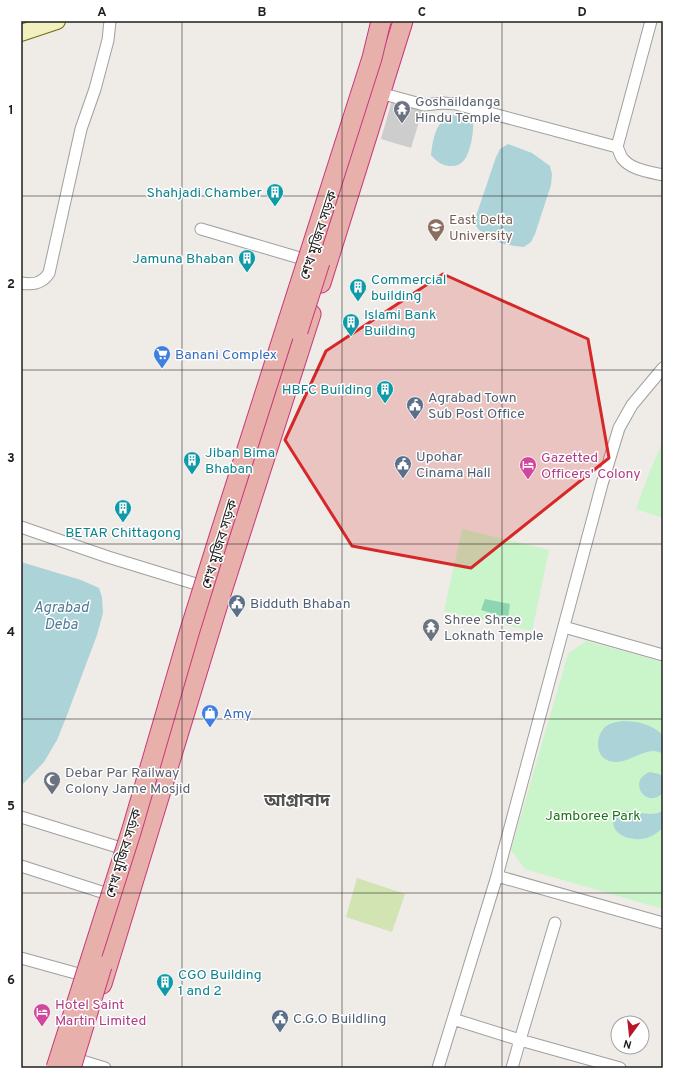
<svg xmlns="http://www.w3.org/2000/svg" width="684" height="1089" font-family="Overpass,'Noto Sans Bengali',sans-serif">
	<style>
		.religious { fill: #cdcdcd }
		.grass { fill: #d1e4b2 }
		.park { fill: #caf4c9 }
		.pitch { fill: #8dd6b1 }
		.water { fill: #acd3d8 }
		.lines { fill: none; stroke-linecap: round; stroke-linejoin: round }
		.minor-casing { stroke: #a0a0a0; stroke-width: 13 }
		.secondary-casing { stroke: #6d6c10; stroke-width: 18 }
		.trunk-casing { stroke: #c9377b; stroke-width: 21 }
		.minor { stroke: #fff; stroke-width: 11 }
		.secondary { stroke: #f3f0c0; stroke-width: 16 }
		.trunk { stroke: #e8b0aa; stroke-width: 19 }
		.trunk-bridge-casing { stroke: #c9377b; stroke-width: 21; stroke-linecap: butt }
		.trunk-bridge { stroke: #e8b0aa; stroke-width: 19 }
		.marked { fill: #d62828; fill-opacity: 0.2; stroke: #d62828; stroke-width: 3; stroke-linejoin: round }
		.grid { fill: none; stroke: #1f1f1f; stroke-width: 1; stroke-opacity: 0.55 }
		.labels { text-anchor: middle; stroke-width: 3; stroke-linejoin: round; paint-order: stroke }
		.worship-label { font-size: 14px; fill: #5b616d; stroke: #fff; text-anchor: start }
		.culture-label { font-size: 14px; fill: #0d838f; stroke: #fff; text-anchor: start }
		.education-label { font-size: 14px; fill: #785e54; stroke: #fff; text-anchor: start }
		.street-label { font-size: 14px; fill: #1f1f1f; stroke: #fff }
		.shop-label { font-size: 14px; fill: #366cbe; stroke: #fff; text-anchor: start }
		.service-label { font-size: 14px; fill: #4e5e75; stroke: #fff; text-anchor: start }
		.hotel-label { font-size: 14px; fill: #b23c85; stroke: #fff; text-anchor: start }
		.park-label { font-size: 14px; fill: #1b7417; stroke: #fff }
		.water-label { font-size: 15px; font-style: italic; fill: #4e7b97; stroke: #fff }
		.district-label { font-size: 18px; font-weight: bold; fill: #525252; stroke: #fff }
		.neatline { fill: none; stroke: #1f1f1f; stroke-width: 1.5 }
		.grid-label { font-size: 13px; text-anchor: middle; font-weight: bold; fill: #1f1f1f }
	</style>
	<rect width="100%" height="100%" fill="#efebe7"/>
	<path class="religious" d="M392,100L423,109L411,148L381,139Z"/>
	<path class="grass" d="M357,878L405,894L392,932L346,917Z"/>
	<path class="park" d="M663,441V518L636,509L649,473Z
		M462,529L549,550L532,631L444,611Z
		M586,641L663,662V909L525,869L511,850L568,654Z"/>
	<path class="pitch" d="M485,599L510,604L508,618L481,610Z"/>
	<path class="water" d="M454,115L463,117L473,122C474,133 470,157 461,163C458,166 453,166 449,166C441,165 436,161 431,155C433,139 436,118 454,115Z
		M508,144L532,153L550,166L552,174L551,185L535,234L531,242L524,247C506,246 482,240 474,222L496,157L500,149Z
		M21,562L81,580L99,588L102,597L103,613L97,635L67,715L57,740L44,762L21,786Z
		M623,721C638,721 651,724 663,735V754C646,743 629,767 609,761C595,756 595,737 605,727C610,723 616,722 623,721Z
		M650,772L659,774L663,777V793C645,810 627,780 650,772Z
		M628,811C640,812 652,817 663,811V827C657,834 650,838 641,839C628,841 607,832 615,816L621,812Z"/>
	<g class="lines">
		<g class="minor-casing">
			<path id="minor" d="M380,93L424,105L443,103L456,104L617,147L651,21
				M617,147C619,150 620,155 622,158C631,170 650,172 663,175
				M201,229L310,261
				M21,283C32,285 42,284 49,273L81,129L95,89L108,40L110,21
				M21,527L108,557L209,588
				M564,627L663,655
				M21,817L124,849
				M21,866L111,895
				M497,876L663,923
				M21,958L86,976
				M453,1019L520,1040L555,923
				M79,1060L105,1068
				M438,1068L497,876L602,484L619,428L632,405L663,368
				M512,1068L520,1040L620,1068"/>
		</g>
		<g class="secondary-casing">
			<path id="secondary" d="M21,33L57,21"/>
		</g>
		<g class="trunk-casing">
			<path id="trunk" d="M321,283L403,21
				M102,984L222,591L311,314"/>
		</g>
		<use href="#minor" class="minor"/>
		<use href="#secondary" class="secondary"/>
		<use href="#trunk" class="trunk"/>
		<g class="trunk-bridge-casing">
			<path id="trunk-bridge" d="M298,331L320,262
				M56,1068L132,829L190,630L218,540L372,58L381,21
				M71,1068L102,966"/>
		</g>
		<use href="#trunk-bridge" class="trunk-bridge"/>
	</g>
	<path class="marked" d="M443,274L588,339L609,458L471,568L352,546L285,440L326,351Z"/>
	<path class="grid" d="M182,21V1068M342,21V1068M502,21V1068M21,196H663M21,370H663M21,544H663M21,719H663M21,893H663"/>
	<defs>
		<g id="temple-pin" transform="scale(0.9)"><path d="M0 17L-7.5 6A9.5 9.5 0 1 1 7.5 6Z" fill="#6b7280" stroke="#fff"/><path d="M0-6L5-2H3V0L6.5 2.5H4V6H1.5V3h-3V6H-4V2.5H-6.5L-3 0V-2H-5Z" fill="#fff"/></g>
		<g id="building-pin" transform="scale(0.9)"><path d="M0 17L-7.5 6A9.5 9.5 0 1 1 7.5 6Z" fill="#0f9aa8" stroke="#fff"/><path d="M-4-6H4V6H1V3H-1V6H-4ZM-2.5-4.3h1.7v1.8h-1.7ZM.8-4.3h1.7v1.8H.8ZM-2.5-1h1.7V.8h-1.7ZM.8-1h1.7V.8H.8Z" fill="#fff"/></g>
		<g id="university-pin" transform="scale(0.9)"><path d="M0 17L-7.5 6A9.5 9.5 0 1 1 7.5 6Z" fill="#8d6e63" stroke="#fff"/><path d="M0-5L7-2L0 1L-7-2ZM-4 1L0 2.5L4 1V4Q0 6-4 4Z" fill="#fff"/></g>
		<g id="supermarket-pin" transform="scale(0.9)"><path d="M0 17L-7.5 6A9.5 9.5 0 1 1 7.5 6Z" fill="#3f7fe0" stroke="#fff"/><path d="M-6-5.5h2.5l.6 2H6L4.5 2H-2.5L-4.4-4H-6ZM-1.5 3.2a1.3 1.3 0 1 0 .1 0ZM3 3.2a1.3 1.3 0 1 0 .1 0Z" fill="#fff"/></g>
		<g id="civic-pin" transform="scale(0.9)"><path d="M0 17L-7.5 6A9.5 9.5 0 1 1 7.5 6Z" fill="#5c6f8a" stroke="#fff"/><path d="M-.6-6.5H3V-4.5H.6V-3L4-1V1h2V6H-6V1h2V-1L-.6-3ZM-1.2 2.5V6h2.4V2.5Z" fill="#fff"/></g>
		<g id="hotel-pin" transform="scale(0.9)"><path d="M0 17L-7.5 6A9.5 9.5 0 1 1 7.5 6Z" fill="#d1479c" stroke="#fff"/><path d="M-6-4.5h1.5V1H6V5H4.5V3h-9V5H-6ZM-4 0a1.8 1.8 0 1 1 3.6 0ZM.5 0V-2.5h3Q6-2.5 6 0Z" fill="#fff"/></g>
		<g id="shop-pin" transform="scale(0.9)"><path d="M0 17L-7.5 6A9.5 9.5 0 1 1 7.5 6Z" fill="#3f7fe0" stroke="#fff"/><path d="M-5-2.5h2.3a2.7 3.5 0 0 1 5.4 0H5L5.5 6h-11ZM-1.5-2.5h3a1.5 2.3 0 0 0-3 0Z" fill="#fff"/></g>
		<g id="mosque-pin" transform="scale(0.9)"><path d="M0 17L-7.5 6A9.5 9.5 0 1 1 7.5 6Z" fill="#6b7280" stroke="#fff"/><path d="M3.5-4.9A6 6 0 1 0 3.5 4.9A5 5 0 1 1 3.5-4.9Z" fill="#fff"/></g>
	</defs>
	<g fill-rule="evenodd">
		<use href="#temple-pin" x="402" y="109"/>
		<use href="#building-pin" x="275" y="192"/>
		<use href="#university-pin" x="436" y="227"/>
		<use href="#building-pin" x="247" y="258"/>
		<use href="#building-pin" x="358" y="287"/>
		<use href="#building-pin" x="351" y="322"/>
		<use href="#supermarket-pin" x="162" y="354"/>
		<use href="#building-pin" x="385" y="389"/>
		<use href="#civic-pin" x="415" y="405"/>
		<use href="#building-pin" x="192" y="460"/>
		<use href="#civic-pin" x="403" y="464"/>
		<use href="#hotel-pin" x="528" y="465"/>
		<use href="#building-pin" x="123" y="508"/>
		<use href="#civic-pin" x="237" y="603"/>
		<use href="#temple-pin" x="431" y="627"/>
		<use href="#shop-pin" x="210" y="713"/>
		<use href="#mosque-pin" x="52" y="780"/>
		<use href="#building-pin" x="165" y="982"/>
		<use href="#hotel-pin" x="42" y="1012"/>
		<use href="#civic-pin" x="280" y="1018"/>
	</g>
	<g class="labels">
		<g class="worship-label">
			<text x="415" y="106">Goshaildanga<tspan x="415" dy="16">Hindu Temple</tspan></text>
			<text x="444" y="624">Shree Shree<tspan x="444" dy="16">Loknath Temple</tspan></text>
			<text x="65" y="777">Debar Par Railway<tspan x="65" dy="16">Colony Jame Mosjid</tspan></text>
		</g>
		<g class="culture-label">
			<text x="262" y="197" text-anchor="end">Shahjadi Chamber</text>
			<text x="234" y="263" text-anchor="end">Jamuna Bhaban</text>
			<text x="371" y="284">Commercial<tspan x="371" dy="16">building</tspan></text>
			<text x="364" y="319">Islami Bank<tspan x="364" dy="16">Building</tspan></text>
			<text x="372" y="394" text-anchor="end">HBFC Building</text>
			<text x="205" y="457">Jiban Bima<tspan x="205" dy="16">Bhaban</tspan></text>
			<text x="123" y="537" text-anchor="middle">BETAR Chittagong</text>
			<text x="178" y="979">CGO Building<tspan x="178" dy="16">1 and 2</tspan></text>
		</g>
		<g class="education-label">
			<text x="449" y="224">East Delta<tspan x="449" dy="16">University</tspan></text>
		</g>
		<g class="street-label">
			<text transform="translate(318 235) rotate(-72)" y="5">শেখ মুজিব সড়ক</text>
			<text transform="translate(219 544) rotate(-73)" y="5">শেখ মুজিব সড়ক</text>
			<text transform="translate(123 853) rotate(-73)" y="5">শেখ মুজিব সড়ক</text>
		</g>
		<g class="shop-label">
			<text x="175" y="359">Banani Complex</text>
			<text x="223" y="718">Amy</text>
		</g>
		<g class="service-label">
			<text x="428" y="402">Agrabad Town<tspan x="428" dy="16">Sub Post Office</tspan></text>
			<text x="416" y="461">Upohar<tspan x="416" dy="16">Cinama Hall</tspan></text>
			<text x="250" y="608">Bidduth Bhaban</text>
			<text x="293" y="1023">C.G.O Buildling</text>
		</g>
		<g class="hotel-label">
			<text x="541" y="462">Gazetted<tspan x="541" dy="16">Officers' Colony</tspan></text>
			<text x="55" y="1009">Hotel Saint<tspan x="55" dy="16">Martin Limited</tspan></text>
		</g>
		<g class="park-label">
			<text x="593" y="820">Jamboree Park</text>
		</g>
		<g class="water-label">
			<text x="61" y="612">Agrabad<tspan x="61" dy="17">Deba</tspan></text>
		</g>
		<g class="district-label">
			<text x="297" y="806">আগ্রাবাদ</text>
		</g>
	</g>
	<rect width="684" height="1089" fill="none" stroke="#ffffff" stroke-width="44"/>
	<g transform="translate(630 1035) rotate(195)"><circle r="19" fill="#ffffff" stroke="#a5a5a5"/>
	<path d="M0-3L7 15L0 10L-7 15Z" fill="#ba1429"/>
	<text y="-6" font-size="11" font-weight="bold" text-anchor="middle" fill="#1f1f1f">N</text>
	</g>
	<rect x="22" y="22" width="640" height="1045" class="neatline"/>
	<g class="grid-label">
		<text x="102" y="16">A</text>
		<text x="262" y="16">B</text>
		<text x="422" y="16">C</text>
		<text x="582" y="16">D</text>
		<text x="11" y="114">1</text>
		<text x="11" y="288">2</text>
		<text x="11" y="462">3</text>
		<text x="11" y="636">4</text>
		<text x="11" y="810">5</text>
		<text x="11" y="984">6</text>
	</g>
</svg>
